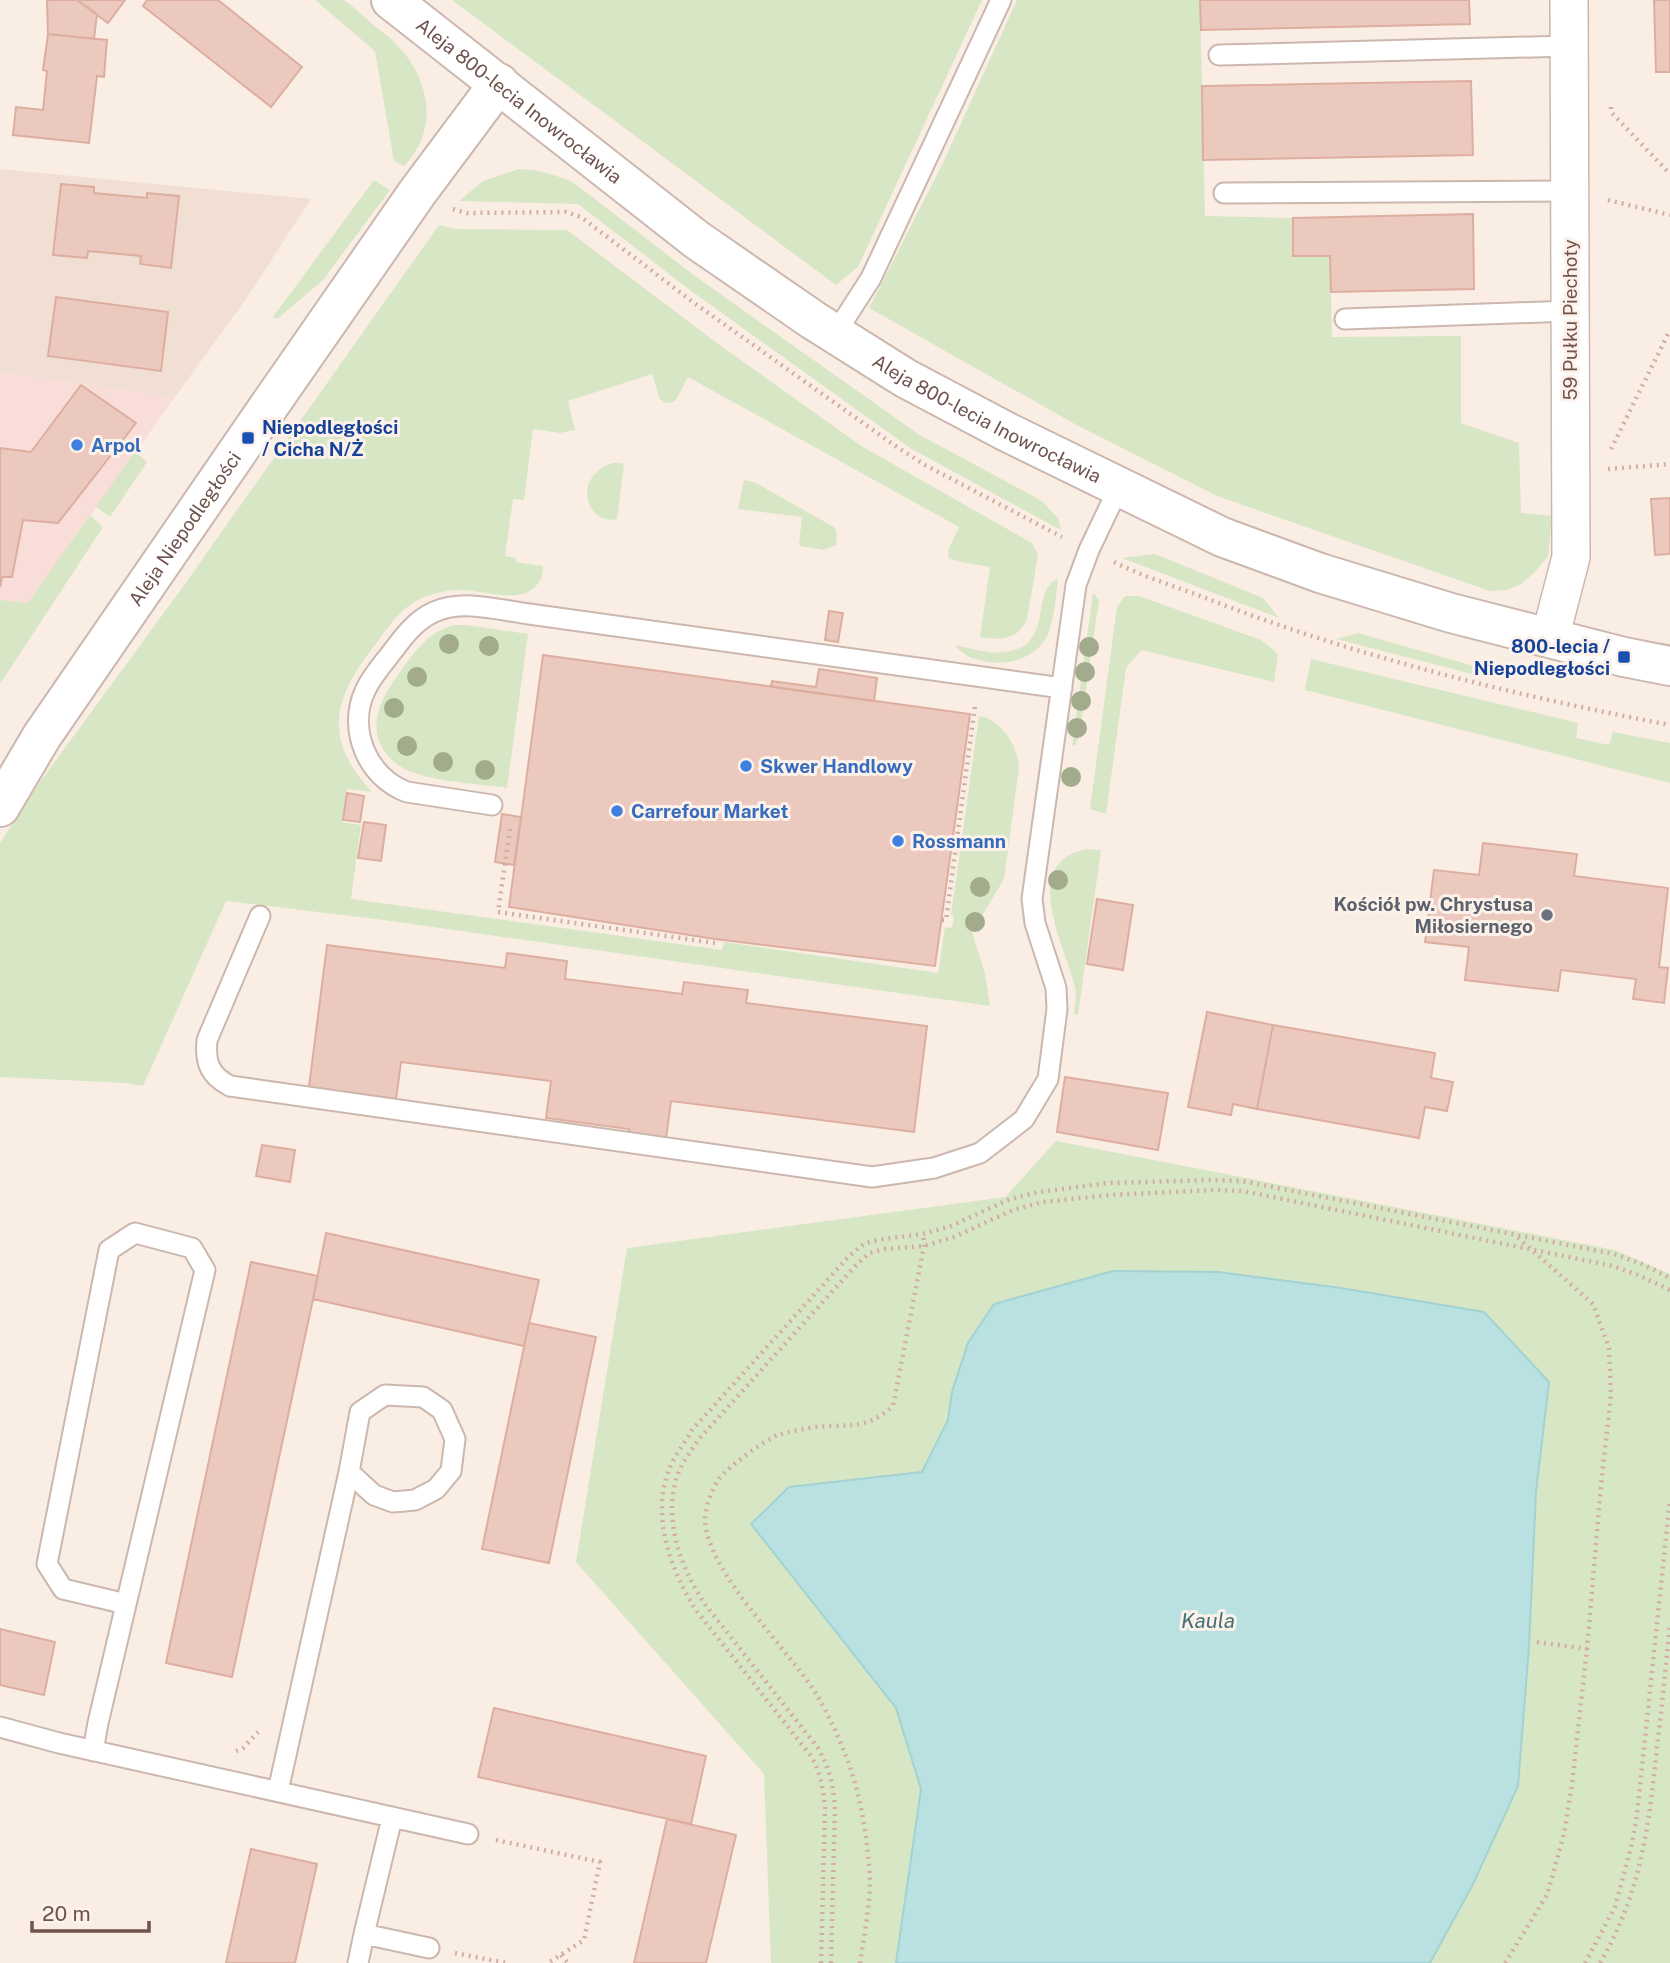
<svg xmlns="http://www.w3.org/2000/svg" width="1670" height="1963" font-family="'Public Sans',sans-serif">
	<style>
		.residential { fill: #f1dfd3 }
		.commercial { fill: #f9ddd8 }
		.green { fill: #d7e6c4 }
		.water { fill: #bae1e1; stroke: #a2d2d2; stroke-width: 2 }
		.building { fill: #ecc9be; stroke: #ddaea0; stroke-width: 2 }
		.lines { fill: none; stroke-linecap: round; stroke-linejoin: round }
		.service-casing { stroke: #ccb7ae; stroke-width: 23 }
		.minor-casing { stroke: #ccb7ae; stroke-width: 40 }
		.tertiary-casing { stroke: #ccb7ae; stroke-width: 42 }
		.path { stroke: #d1ada2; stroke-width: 4.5; stroke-dasharray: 2 5; stroke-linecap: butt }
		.service { stroke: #fff; stroke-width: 19 }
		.minor { stroke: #fff; stroke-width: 37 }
		.tertiary { stroke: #fff; stroke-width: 38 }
		.tree { fill: #a3ab8d }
		.transit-dot { fill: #1a4fb4; stroke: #fdf2ea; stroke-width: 2.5 }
		.shop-dot { fill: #3f7fe0; stroke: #fdf2ea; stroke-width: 2.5 }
		.worship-dot { fill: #6b7280; stroke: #fdf2ea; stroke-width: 2.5 }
		.labels { text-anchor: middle; stroke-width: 6; stroke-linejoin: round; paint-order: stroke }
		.street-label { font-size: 19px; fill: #6f534c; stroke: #fdf2ea }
		.transit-label { font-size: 19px; font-weight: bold; fill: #164399; stroke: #fdf2ea; text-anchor: start }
		.shop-label { font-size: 19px; font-weight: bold; fill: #366cbe; stroke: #fdf2ea; text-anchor: start }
		.worship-label { font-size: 19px; font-weight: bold; fill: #5b616d; stroke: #fdf2ea; text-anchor: end }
		.water-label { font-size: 21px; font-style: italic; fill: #427374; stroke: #fdf2ea }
	</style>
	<rect width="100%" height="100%" fill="#faeee4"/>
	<path class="residential" d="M0,169L311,199L246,299L175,397L0,372Z"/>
	<path class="commercial" d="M0,372L175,397L28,603L0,600Z"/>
	<path class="green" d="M315,0C323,0 335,0 342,0C350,2 365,18 372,24C379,29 387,35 393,41C429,75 441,128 404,166L394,161L375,51Z
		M452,0H982L858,267L836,285Z
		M1017,0H1200L1205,216L1293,218V256H1330L1332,337L1461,336V423L1519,443L1521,513L1552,516L1548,556L1535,572L1521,584L1507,590L1490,591L1217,496L1073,423L869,308L943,163Z
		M519,169C539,170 555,174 574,183L695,276L918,434L1042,501L1058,518L1061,530L910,448L690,290L578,204L459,201L483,181Z
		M374,180L390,190L323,280L277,319L273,317Z
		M439,225L455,229L567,230L721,346L863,447L1032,543L1038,555L1027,619C1018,641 1000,640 980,637L990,567L961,562L949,558L948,550L959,527L688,377L676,400L671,403L664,402L660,399L652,374L568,401L575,430L560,433L533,429L524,500L513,499L505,556L516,558V562L543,566C543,574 542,579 537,585C521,605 483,590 460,590C445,590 428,594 414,602C397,613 386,630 375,645C333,699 322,738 372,792L347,789L342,822L361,825L351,899L722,950L724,942L938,973L945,927L952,928L954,916L951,915L979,716C1001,719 1018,746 1019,767L1004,879L972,932L985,974L990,1006L384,920L226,901L143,1086L126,1083L0,1077V843L40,782L182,588Z
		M135,451L147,462L110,517L96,507Z
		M613,463H622L624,465L617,519C586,526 571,476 613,463Z
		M744,480L756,483L834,527L837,533L836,545L824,550L800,546L799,544L802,517L738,509Z
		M90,515L103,527L0,684V600L28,603Z
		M1155,554L1263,598L1279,618L1122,558Z
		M1058,579C1056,595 1055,612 1050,628C1043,655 1013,666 988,662C974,659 964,657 955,645C970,648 988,654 1004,652C1056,647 1029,590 1058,579Z
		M1093,593L1099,600L1079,738L1075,745L1072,746Z
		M1125,596H1139L1261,640L1278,654L1274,682L1141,650L1126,668L1106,814L1090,809L1117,607Z
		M454,625H466L528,634L507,788C476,783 415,782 393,761C361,731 382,696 402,669C418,648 427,633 454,625Z
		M1358,633L1481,668L1476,675L1336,639Z
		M1311,659L1578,723L1576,738L1609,745L1613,732L1670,743V783L1305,690Z
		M1087,849L1101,850L1078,1015L1074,1014C1075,1005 1077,995 1075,987C1065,946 1018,862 1087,849Z
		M1056,1141L1615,1250L1670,1274V1963H771L764,1774L576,1562L627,1248L1005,1197Z"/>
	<path class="water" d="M1113,1271L1218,1272L1341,1288L1484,1312L1549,1382L1536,1492L1529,1646L1518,1786L1473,1884L1430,1963H896L921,1789L896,1708L751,1524L789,1487L922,1472L948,1420L952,1392L968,1343L994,1304Z"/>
	<path class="building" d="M47,0H77L97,14L94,39L48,34Z
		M77,0H125L108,23Z
		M147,0H218L302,67L271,107L143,6Z
		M1200,0H1469L1470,24L1201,30Z
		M1654,0H1670V72H1656Z
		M48,34L107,40L104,77L97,76L89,143L13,135L16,107L43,110L47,71L43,70Z
		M1471,81L1473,155L1203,160L1202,86Z
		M61,184L94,187V193L147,198V193L179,196L171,268L140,264L141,256L88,251L87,258L53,255Z
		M1473,214L1474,289L1331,292L1330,256H1293V218Z
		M56,297L168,312L161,371L48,356Z
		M81,385L136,423L58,523L23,520L12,577H2L0,587V448L31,452Z
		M1670,498V554L1655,555L1651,499Z
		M829,611L843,613L838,642L825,640Z
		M543,655L970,714L935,966L715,939L509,907Z
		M819,669L877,678L874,701L771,687L772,681L816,687Z
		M347,793L364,796L360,822L343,820Z
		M502,814L521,817L514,865L495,862Z
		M364,822L386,825L381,861L358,858Z
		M1483,843L1577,854L1574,876L1668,888L1659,967L1668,968L1664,1003L1633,999L1636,979L1561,970L1558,991L1465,980L1469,947L1425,942L1434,870L1479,875Z
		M1097,899L1133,905L1123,970L1087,964Z
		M327,945L505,968L507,953L567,961L565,979L682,994L684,982L748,990L746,1003L927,1026L914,1132L671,1101L665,1146L628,1141L629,1129L546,1118L551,1081L401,1062L396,1099L309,1087Z
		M1207,1012L1273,1025L1257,1109L1233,1104L1231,1115L1188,1107Z
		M1273,1025L1435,1053L1431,1078L1453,1082L1447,1111L1425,1107L1419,1138L1257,1109Z
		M1065,1077L1168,1093L1158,1150L1057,1132Z
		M262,1145L295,1150L290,1182L256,1176Z
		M326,1233L539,1280L524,1346L313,1299Z
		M251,1262L318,1276L232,1677L166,1663Z
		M529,1323L596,1337L549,1563L482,1549Z
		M0,1629L55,1642L44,1695L0,1685Z
		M494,1708L706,1756L691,1824L478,1777Z
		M667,1819L736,1835L706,1963H634Z
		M251,1849L317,1864L295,1963H226Z"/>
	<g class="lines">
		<g class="service-casing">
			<path id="service" d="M1219,55L1569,46
				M1224,193L1570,191
				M1345,319L1570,311
				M835,334L871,278L1001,0
				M492,805L407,792C368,778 347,730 365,691C371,677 382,665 392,652C404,636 416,620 434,612C463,599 499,610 529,614L1062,688
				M260,916L207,1040C205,1062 209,1075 230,1086L872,1177L934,1168L980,1153L1024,1119L1048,1079L1057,1009L1056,988L1035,923L1032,899L1076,585L1089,550L1119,487
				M0,1727L59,1743L468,1834
				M93,1751L98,1723L205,1270L192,1248L135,1233L109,1250L47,1564L63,1589L126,1604
				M278,1791L349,1472L360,1412L385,1395L423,1397L442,1410L455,1439L451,1471L436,1489L415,1500L393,1502L374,1495L349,1472
				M392,1818L364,1934L429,1948
				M358,1963L364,1934"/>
		</g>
		<g class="minor-casing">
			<path id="minor" d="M1550,638L1571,557L1569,0"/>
		</g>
		<g class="tertiary-casing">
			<g id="tertiary">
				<path id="s1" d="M391,0L697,240L813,320L905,378L1007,432L1222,537L1320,573L1451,613L1624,657L1670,666"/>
				<path id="s2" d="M0,807L42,736L269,406L417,193L499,83"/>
			</g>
		</g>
		<path class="path" d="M1611,107V112L1670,174
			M1608,200L1670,215
			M453,209L467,213L566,212L581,217L690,300L894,445L925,465L1062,537
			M1611,449L1670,330
			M1608,469L1670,464
			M1114,562C1144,577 1177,587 1208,599C1357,657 1513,695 1670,725
			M510,829L498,912L715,943V939
			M942,920H946L975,706
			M1537,1642L1587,1649
			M236,1751L243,1748L258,1732
			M496,1840L600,1862L584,1940L548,1963
			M455,1953L506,1963
			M561,1955L568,1963
			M821,1963L825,1808C823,1789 821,1773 811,1756L695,1609C669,1566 649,1511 672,1463C677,1452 686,1441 692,1430L849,1256L865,1243L884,1239L923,1234L951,1226L1010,1199L1039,1192L1108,1183L1214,1180L1242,1181L1614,1254L1642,1264L1670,1278
			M831,1963L835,1806C833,1784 829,1767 818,1748L704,1603C679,1565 660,1511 681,1467C686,1457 693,1448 699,1439L858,1263L870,1253L885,1249L924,1246L954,1237L1013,1210L1043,1202L1110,1195L1215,1190L1243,1191L1613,1266L1638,1275L1670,1290
			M860,1963C864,1936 870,1906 870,1879C868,1841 860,1789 845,1754C838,1735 828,1714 818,1697C790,1650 706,1572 705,1519C705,1508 712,1489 719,1479C728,1467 763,1441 778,1435C787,1432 799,1430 809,1428C845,1422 863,1433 893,1406L924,1246L923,1234
			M1505,1963L1547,1895L1564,1834L1572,1784L1587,1649L1601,1485L1611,1395L1609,1348L1593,1304L1515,1235
			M1585,1963L1615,1907L1631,1847L1637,1815L1670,1499
			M1600,1963C1641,1893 1649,1826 1657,1747C1662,1706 1666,1665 1670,1624"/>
		<use href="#service" class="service"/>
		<use href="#minor" class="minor"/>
		<use href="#tertiary" class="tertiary"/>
	</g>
	<g class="tree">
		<circle cx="449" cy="644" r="10"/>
		<circle cx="489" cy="646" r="10"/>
		<circle cx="1089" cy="647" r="10"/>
		<circle cx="1085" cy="672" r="10"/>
		<circle cx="417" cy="677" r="10"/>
		<circle cx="1081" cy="701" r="10"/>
		<circle cx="394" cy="708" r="10"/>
		<circle cx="1077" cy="728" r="10"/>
		<circle cx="407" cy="746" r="10"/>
		<circle cx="443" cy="762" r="10"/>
		<circle cx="485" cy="770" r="10"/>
		<circle cx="1071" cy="777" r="10"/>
		<circle cx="1058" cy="880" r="10"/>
		<circle cx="980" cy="887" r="10"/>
		<circle cx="975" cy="922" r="10"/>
	</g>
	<g class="transit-dot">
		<rect x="241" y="431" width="14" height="14" rx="3.5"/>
		<rect x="1617" y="650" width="14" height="14" rx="3.5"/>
	</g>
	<g class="shop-dot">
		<circle cx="77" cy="445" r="7"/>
		<circle cx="746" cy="766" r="7"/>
		<circle cx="617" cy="811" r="7"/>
		<circle cx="898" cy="841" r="7"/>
	</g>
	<circle class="worship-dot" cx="1547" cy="915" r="7"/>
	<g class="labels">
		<g class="street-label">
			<text dy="7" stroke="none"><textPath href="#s1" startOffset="163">Aleja 800-lecia Inowrocławia</textPath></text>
			<text transform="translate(1570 320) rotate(-90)" y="7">59 Pułku Piechoty</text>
			<text dy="7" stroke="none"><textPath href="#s1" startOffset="730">Aleja 800-lecia Inowrocławia</textPath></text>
			<text dy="7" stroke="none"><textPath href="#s2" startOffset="334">Aleja Niepodległości</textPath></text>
		</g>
		<g class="transit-label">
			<text x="262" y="434">Niepodległości<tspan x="262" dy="22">/ Cicha N/Ż</tspan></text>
			<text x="1610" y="653" text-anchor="end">800-lecia /<tspan x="1610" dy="22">Niepodległości</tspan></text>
		</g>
		<g class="shop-label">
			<text x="91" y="452">Arpol</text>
			<text x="760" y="773">Skwer Handlowy</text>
			<text x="631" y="818">Carrefour Market</text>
			<text x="912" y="848">Rossmann</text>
		</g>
		<g class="worship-label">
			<text x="1533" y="911">Kościół pw. Chrystusa<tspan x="1533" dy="22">Miłosiernego</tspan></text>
		</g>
		<g class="water-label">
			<text x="1208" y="1628">Kaula</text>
		</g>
	</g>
	<path d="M32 1921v10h117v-10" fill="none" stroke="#6f534c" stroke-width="3.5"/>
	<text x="42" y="1921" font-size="21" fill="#6f534c" stroke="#fdf2ea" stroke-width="5" paint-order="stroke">20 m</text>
</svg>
